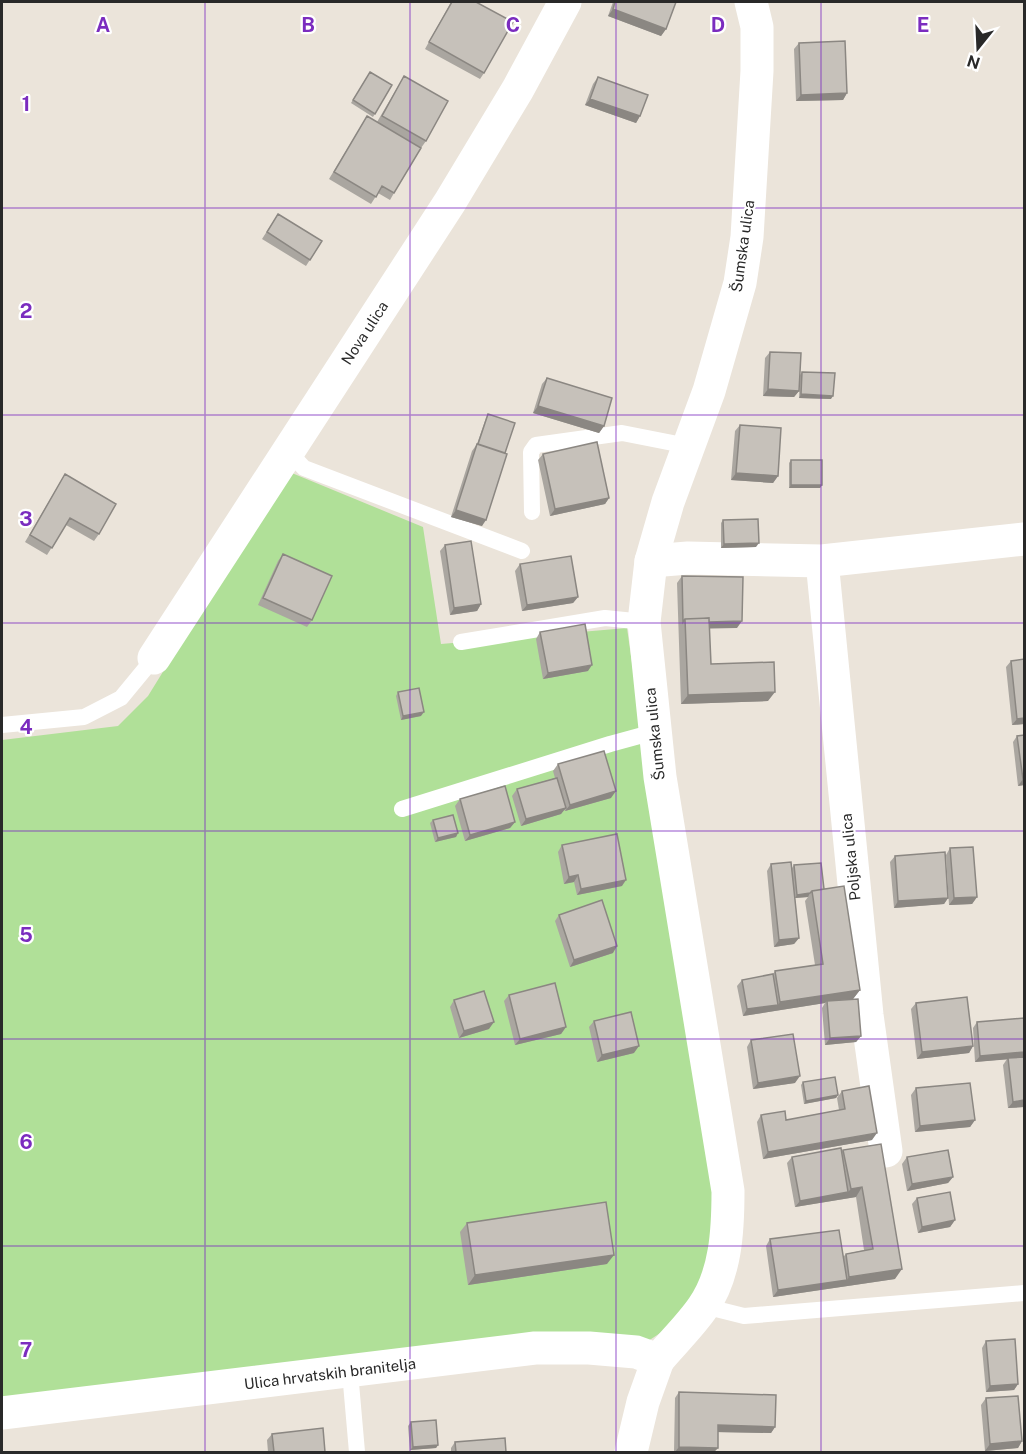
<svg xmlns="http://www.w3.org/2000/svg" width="1026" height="1454" font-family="'Public Sans',sans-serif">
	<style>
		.green { fill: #b0e098 }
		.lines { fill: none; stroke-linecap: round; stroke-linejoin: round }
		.service { stroke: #fff; stroke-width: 16 }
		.minor { stroke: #fff; stroke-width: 33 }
		.tertiary { stroke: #fff; stroke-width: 33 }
		.wall { fill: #aaa6a0 }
		.shaded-wall { fill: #8b8782 }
		.building { fill: #c6c1ba; stroke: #8b8782; stroke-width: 1.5 }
		.grid { fill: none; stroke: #7b2cbf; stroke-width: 1.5; stroke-opacity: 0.55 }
		.labels { text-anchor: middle; stroke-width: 4.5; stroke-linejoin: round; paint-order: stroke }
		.street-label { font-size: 15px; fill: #292929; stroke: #fff }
		.grid-label { font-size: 20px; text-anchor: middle; font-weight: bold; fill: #7b2cbf; stroke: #fff; stroke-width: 4.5; stroke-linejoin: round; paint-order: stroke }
	</style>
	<rect width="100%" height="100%" fill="#ebe4da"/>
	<path class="green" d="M287,471L423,527L441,644L627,628L665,893L714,1181L716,1229L698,1288L668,1328L648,1341L2,1400V740L118,726L148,696Z"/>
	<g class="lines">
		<path class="service" d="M288,451L304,468L522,551
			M532,512L531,452L536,445L622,433L688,446
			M461,642L605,618L644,622
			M2,725L84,717L121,698L154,658
			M402,809L610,744L654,732
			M704,1306L744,1316L1024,1293
			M350,1372L357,1452"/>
		<path class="minor" d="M651,561L688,558L822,561L1024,539
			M822,561L867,1015L886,1151
			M154,658L450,202L518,89L565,2
			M2,1413L535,1348H589L636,1352L658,1360L643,1402L631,1452"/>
		<path class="tertiary" d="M658,1360C672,1343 690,1326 703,1307C726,1274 728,1230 728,1191L660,777L644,622L651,561L668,502L709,391L740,283L747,237L757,71V27L751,2"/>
	</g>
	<path class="wall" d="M451,2H476L484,73L480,79L425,49Z
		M613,2H676L666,29L661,36L608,16Z
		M799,43L847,93L843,100L796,101L794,49Z
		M370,72L392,85L373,117L351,103Z
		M404,76L426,141L421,148L383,126L394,193L390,200L378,193L371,204L329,179L367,116L377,122Z
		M598,77L640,116L636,123L585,105L593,84Z
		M278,214L322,241L306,266L262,239Z
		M770,352L799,391L794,397L763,396L765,358Z
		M802,372L831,399L799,398L800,375Z
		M547,378L604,426L599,433L533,413L542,384Z
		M488,414L504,453L482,526L451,517L472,451L477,444L486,418Z
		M740,425L778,476L773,483L731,480L735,431Z
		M543,454L609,498L605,504L550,516L538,460Z
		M791,460L822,485L820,488H789V463Z
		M65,474L99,534L94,541L66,525L47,555L25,542Z
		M723,520L756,547L721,548V523Z
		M445,545L481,604L477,611L450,615L440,551Z
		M283,554L312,620L307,627L258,605L278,561Z
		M520,564L578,597L573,603L522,611L515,571Z
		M682,576L737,628H709L711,664L768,701L681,704L677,583Z
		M540,632L588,671L543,679L536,639Z
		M1011,661L1024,724L1012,725L1006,667Z
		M398,692L421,716L401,720L396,696Z
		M1017,736L1024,785L1018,786L1013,742Z
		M558,764L611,798L565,811L564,809L561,814L521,826L512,796L517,789L555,778L553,771Z
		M460,799L515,822L510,828L465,841L455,806Z
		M433,820L458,833L456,837L435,842L430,823Z
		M562,845L622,886L577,895L574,882L564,884L558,852Z
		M950,848L977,897L972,904L949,905L946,855Z
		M895,856L948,898L944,904L894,908L890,862Z
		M771,864L792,868L794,865L824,889L860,990L853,999L861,1036L856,1042L825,1045L822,1008L825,1003L743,1016L737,986L742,980L773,974L775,971L815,965L805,901L808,897L795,898L799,938L794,944L774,947L767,871Z
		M559,915L613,953L570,967L555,921Z
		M509,995L566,1027L561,1034L515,1045L504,1001Z
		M454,1000L489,1029L459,1038L450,1007Z
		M916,1003L973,1046L969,1053L917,1059L911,1009Z
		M1024,1018V1107L1008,1108L1003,1065L1007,1059L975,1062L973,1028L977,1022Z
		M594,1021L634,1053L597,1062L589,1027Z
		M751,1040L795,1083L753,1089L747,1047Z
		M803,1082L838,1095L836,1098L804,1104L801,1085Z
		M916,1088L975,1120L970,1127L915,1132L911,1095Z
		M842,1091L872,1140L763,1159L757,1122L761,1115L786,1120L839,1110L837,1098Z
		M881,1144L895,1279L773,1297L766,1246L770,1239L843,1257L846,1254L864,1250L856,1197L795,1207L787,1163L792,1157L841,1153L843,1150Z
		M907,1157L953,1177L948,1183L907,1191L902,1164Z
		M917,1198L955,1220L950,1227L918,1233L912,1204Z
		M467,1223L607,1264L468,1285L460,1232Z
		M986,1341L1018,1384L1014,1390L986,1392L982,1348Z
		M679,1392L775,1427L771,1433L718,1432V1448L714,1452H674L675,1398Z
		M986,1398L1022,1441L1018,1448L985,1451L981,1405Z
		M411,1422L438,1445L436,1448L410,1450L408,1426Z
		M272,1434L325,1452H268L267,1440Z
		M455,1442L506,1452H451V1448Z"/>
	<path class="shaded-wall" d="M613,9L666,29L661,36L608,16Z
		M847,93L843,100L796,101L801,95Z
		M590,99L640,116L636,123L585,105Z
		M768,389L799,391L794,397L763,396Z
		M801,394L833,396L831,399L799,398Z
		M538,406L604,426L599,433L533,413Z
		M736,473L778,476L773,483L731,480Z
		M791,485H822L820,488H789Z
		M609,498L605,504L550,516L555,509Z
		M456,510L486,520L482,526L451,517Z
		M759,543L756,547L721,548L724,544Z
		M578,597L573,603L522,611L527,605Z
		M481,604L477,611L450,615L454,608Z
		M742,621L737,628L685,629V622Z
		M592,665L588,671L543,679L548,673Z
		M775,692L768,701L681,704L688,695Z
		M424,712L421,716L401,720L403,716Z
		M1024,718V724L1012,725L1017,719Z
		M1023,779H1024V785L1018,786Z
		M616,791L611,798L565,811L570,805Z
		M566,808L561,814L521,826L526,819Z
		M515,822L510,828L465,841L470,835Z
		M458,833L456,837L435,842L438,838Z
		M578,875L574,882L564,884L569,877Z
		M626,880L622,886L577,895L581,889Z
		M810,893L808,897L795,898L797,895Z
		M977,897L972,904L949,905L954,898Z
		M948,898L944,904L894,908L898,901Z
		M799,938L794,944L774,947L779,940Z
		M617,946L613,953L570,967L574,960Z
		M860,990L853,999L827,1001L825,1003L743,1016L747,1009L778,1005L780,1002Z
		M494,1022L489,1029L459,1038L464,1031Z
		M566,1027L561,1034L515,1045L520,1039Z
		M861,1036L856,1042L825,1045L830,1038Z
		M639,1046L634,1053L597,1062L602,1055Z
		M973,1046L969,1053L917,1059L922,1052Z
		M1024,1052V1058L975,1062L980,1056Z
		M800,1076L795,1083L753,1089L758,1083Z
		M838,1095L836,1098L804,1104L806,1101Z
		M1024,1100V1107L1008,1108L1013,1102Z
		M975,1120L970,1127L915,1132L920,1126Z
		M877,1133L872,1140L763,1159L768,1152Z
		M953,1177L948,1183L907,1191L912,1184Z
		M862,1187L856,1197L795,1207L800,1201L848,1192L851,1189Z
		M955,1220L950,1227L918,1233L922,1227Z
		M614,1255L607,1264L468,1285L475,1275Z
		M902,1269L895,1279L773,1297L778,1290L847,1280L849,1277Z
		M1018,1384L1014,1390L986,1392L990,1386Z
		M718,1425L775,1427L771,1433L713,1432Z
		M1022,1441L1018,1448L985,1451L990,1444Z
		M438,1445L436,1448L410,1450L413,1447Z
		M679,1447L718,1448L714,1452H675Z"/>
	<path class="building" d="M452,2H476L513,22L484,73L429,42Z
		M615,2H676L666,29L613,9Z
		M845,41L847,93L801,95L799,43Z
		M370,72L392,85L375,114L353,100Z
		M404,76L448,101L426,141L382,116Z
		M598,77L648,95L640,116L590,99Z
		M367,116L421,148L394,193L382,186L376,197L334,172Z
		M278,214L322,241L310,260L267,232Z
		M770,352L801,353L799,391L768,389Z
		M802,372L835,373L833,396L801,394Z
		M547,378L612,398L604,426L538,406Z
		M488,414L515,423L505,453L478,444Z
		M740,425L781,428L778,476L736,473Z
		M597,442L609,498L555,509L543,454Z
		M477,444L507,454L486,520L456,510Z
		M791,460H822V485H791Z
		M65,474L116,504L99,534L70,518L52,548L30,535Z
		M758,519L759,543L724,544L723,520Z
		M471,541L481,604L454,608L445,545Z
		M283,554L332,576L312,620L263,598Z
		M571,556L578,597L527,605L520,564Z
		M682,576L743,577L742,621L709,622V618L685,619L683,622Z
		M709,618L711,664L774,662L775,692L688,695L685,619Z
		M585,624L592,665L548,673L540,632Z
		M1024,659V718L1017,719L1011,661Z
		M419,688L424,712L403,716L398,692Z
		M1024,735V779H1023L1017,736Z
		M604,751L616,791L570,805L558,764Z
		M557,778L566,808L526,819L517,789Z
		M505,786L515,822L470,835L460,799Z
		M453,815L458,833L438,838L433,820Z
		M617,834L626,880L581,889L578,875L569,877L562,845Z
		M973,847L977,897L954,898L950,848Z
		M945,852L948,898L898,901L895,856Z
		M791,862L799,938L779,940L771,864Z
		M821,863L824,889L812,891L810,893L797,895L794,865Z
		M844,886L860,990L780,1002L775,971L823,964L812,891Z
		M602,900L617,946L574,960L559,915Z
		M773,974L778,1005L747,1009L742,980Z
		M555,983L566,1027L520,1039L509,995Z
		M484,991L494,1022L464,1031L454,1000Z
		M967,997L973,1046L922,1052L916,1003Z
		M858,999L861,1036L830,1038L827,1001Z
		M631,1012L639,1046L602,1055L594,1021Z
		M1024,1018V1052L980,1056L977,1022Z
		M793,1034L800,1076L758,1083L751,1040Z
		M1024,1057V1100L1013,1102L1008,1058Z
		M835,1077L838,1095L806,1101L803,1082Z
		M970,1083L975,1120L920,1126L916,1088Z
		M869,1086L877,1133L768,1152L761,1115L785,1111L786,1120L845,1109L842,1091Z
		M881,1144L902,1269L849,1277L846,1254L873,1249L862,1187L851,1189L843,1150Z
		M841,1148L848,1192L800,1201L792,1157Z
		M948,1150L953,1177L912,1184L907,1157Z
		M950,1192L955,1220L922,1227L917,1198Z
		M606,1202L614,1255L475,1275L467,1223Z
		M839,1230L847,1280L778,1290L770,1239Z
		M1015,1339L1018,1384L990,1386L986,1341Z
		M679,1392L776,1395L775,1427L718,1425V1448L679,1447Z
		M1018,1396L1022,1441L990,1444L986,1398Z
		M436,1420L438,1445L413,1447L411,1422Z
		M323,1428L325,1452H274L272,1434Z
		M505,1438L506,1452H456L455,1442Z"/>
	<path class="grid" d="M205,2V1452M410,2V1452M616,2V1452M821,2V1452M2,208H1024M2,415H1024M2,623H1024M2,831H1024M2,1039H1024M2,1246H1024"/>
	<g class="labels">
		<g class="street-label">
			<text transform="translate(743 246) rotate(-82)" y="5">Šumska ulica</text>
			<text transform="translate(365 333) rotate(-57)" y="5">Nova ulica</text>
			<text transform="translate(655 734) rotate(-96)" y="5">Šumska ulica</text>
			<text transform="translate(851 857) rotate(-96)" y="5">Poljska ulica</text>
			<text transform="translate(330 1374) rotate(-7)" y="5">Ulica hrvatskih branitelja</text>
		</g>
	</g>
	<g class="grid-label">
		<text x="103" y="32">A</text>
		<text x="308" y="32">B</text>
		<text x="513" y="32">C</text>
		<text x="718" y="32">D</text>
		<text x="923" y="32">E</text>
		<text x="26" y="111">1</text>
		<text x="26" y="318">2</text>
		<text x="26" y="526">3</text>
		<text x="26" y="734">4</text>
		<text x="26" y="942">5</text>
		<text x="26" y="1149">6</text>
		<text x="26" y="1357">7</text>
	</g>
	<rect width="1026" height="1454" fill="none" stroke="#292929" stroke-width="6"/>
	<g transform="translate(978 48) rotate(198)" stroke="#ffffff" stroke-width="4.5" paint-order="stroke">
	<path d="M0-4.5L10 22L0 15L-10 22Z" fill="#292929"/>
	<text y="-9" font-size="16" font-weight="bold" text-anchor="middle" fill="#292929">N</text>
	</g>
</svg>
